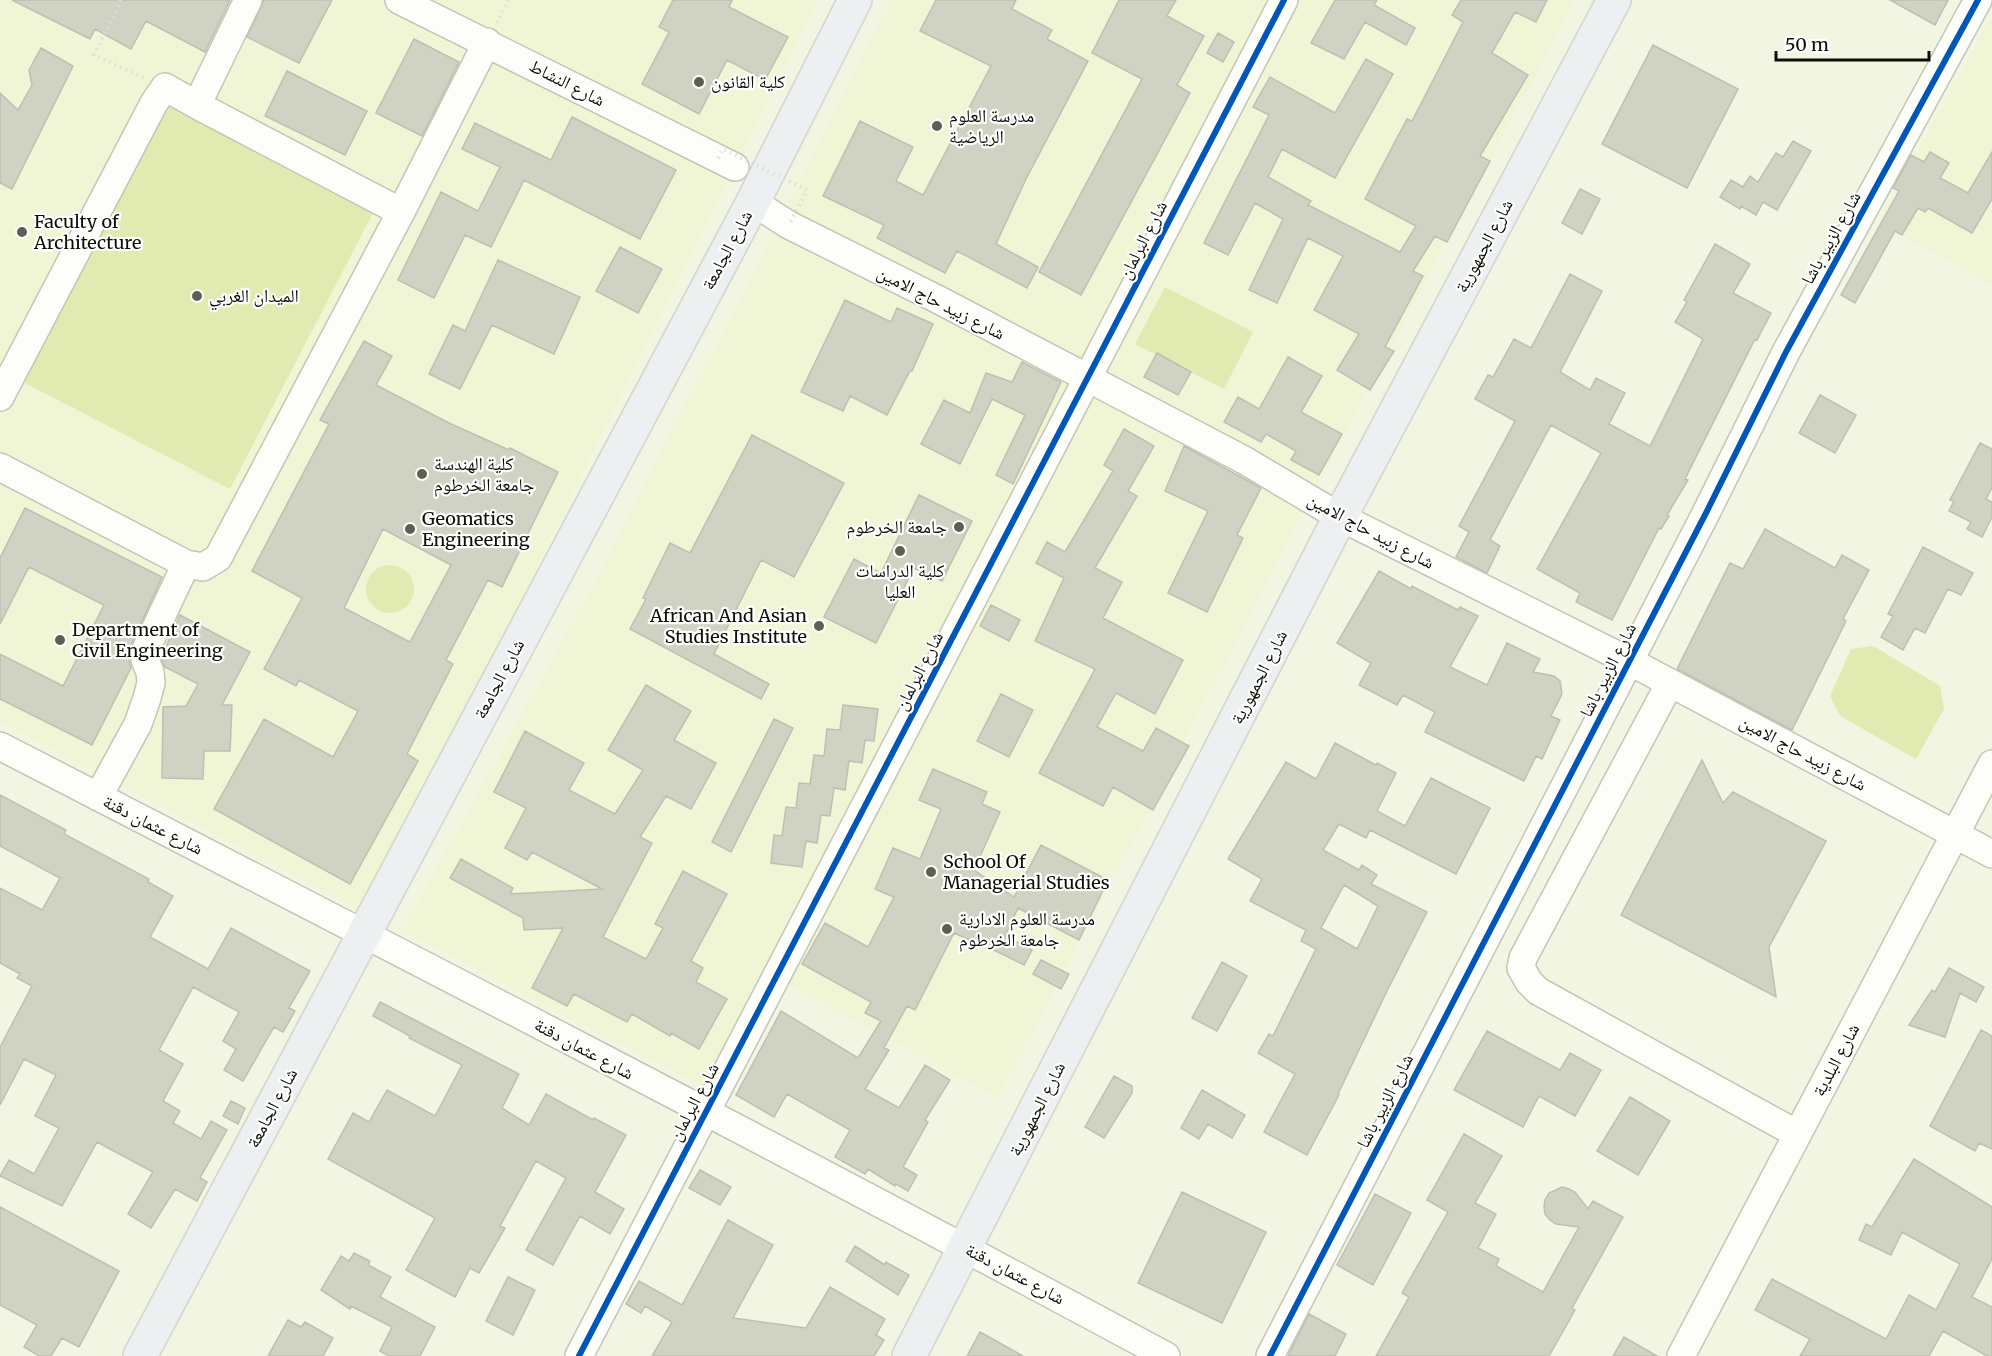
<svg xmlns="http://www.w3.org/2000/svg" width="1992" height="1356" font-family="Merriweather,'Noto Naskh Arabic',serif">
	<style>
		.built { fill: #f0f6d5 }
		.green { fill: #e0eab1 }
		.building { fill: #d0d3c3; stroke: #bdc0b1; stroke-width: 1.5; fill-rule: evenodd }
		.lines { fill: none; stroke-linecap: round; stroke-linejoin: round }
		.minor-casing { stroke: #c2c6b6; stroke-width: 30 }
		.major-casing { stroke: #d3d4cc; stroke-width: 36 }
		.path { stroke: #dedfd9; stroke-width: 4; stroke-dasharray: 1.5 4.5; stroke-linecap: butt }
		.minor { stroke: #fdfefa; stroke-width: 27 }
		.major { stroke: #ecf0f1; stroke-width: 33 }
		.path-bridge { stroke: #dedfd9; stroke-width: 4; stroke-dasharray: 1.5 4.5; stroke-linecap: butt }
		.cycleway-casing { stroke: #fff; stroke-width: 10 }
		.cycleway { stroke: #0057b8; stroke-width: 6 }
		.poi-dot { fill: #5d6051; stroke: #fff; stroke-width: 2 }
		.labels { text-anchor: middle; stroke-width: 4.5; stroke-linejoin: round; paint-order: stroke }
		.poi-label { font-size: 18px; fill: #0d0f04; stroke: #fff; text-anchor: start }
		.street-label { font-size: 18px; fill: #0d0f04; stroke: #fff }
	</style>
	<rect width="100%" height="100%" fill="#f1f5e1"/>
	<path class="built" d="M0,0H818L365,912L0,722Z
		M892,0H1575L1323,475L998,1098L782,981L721,1095L402,931L596,580Z
		M1992,15V285L1878,223Z"/>
	<path class="green" d="M165,103L374,211L230,489L21,381Z
		M1165,287L1253,332L1224,389L1135,344Z
		M366 589a24 24 0 1 1 48 0a24 24 0 1 1-48 0Z
		M1873,646L1940,686L1944,709L1916,759L1840,716L1830,696L1851,649Z"/>
	<path class="building" d="M12,0H230L205,52L146,21L131,49L95,29L90,39Z
		M264,0H332L299,63L247,37Z
		M673,0H732L729,7L788,37L765,80L727,60L699,114L642,84L669,32L659,27Z
		M936,0H1016L1012,9L1052,30L1047,39L1088,61L1026,179L996,244L1038,267L1027,288L957,251L945,273L877,238L884,225L823,196L860,121L913,147L896,181L923,195L991,66L920,31Z
		M1119,0H1176L1167,16L1204,36L1177,85L1190,93L1081,295L1039,272L1142,79L1092,53Z
		M1335,0H1377L1374,5L1415,28L1406,45L1365,22L1344,59L1311,43Z
		M1461,0H1547L1536,22L1515,12L1492,53L1528,75L1480,156L1490,161L1447,242L1435,236L1413,271L1423,276L1385,347L1394,351L1370,390L1337,370L1359,334L1314,310L1343,256L1308,238L1277,303L1249,290L1283,219L1255,203L1228,255L1204,243L1269,115L1253,107L1270,77L1335,113L1366,59L1393,74L1335,178L1282,149L1268,177L1311,201L1308,205L1400,252L1416,226L1365,199L1407,119L1412,121L1463,22L1452,15Z
		M1890,0H1948L1935,25Z
		M1218,33L1234,42L1223,62L1207,53Z
		M414,39L459,62L422,136L376,113Z
		M1653,45L1738,89L1687,188L1602,144Z
		M41,48L73,66L12,189L0,183V93L18,110L32,85L29,70Z
		M287,71L367,111L345,155L265,116Z
		M572,117L676,170L640,239L524,180L491,247L465,235L434,298L398,280L441,192L478,211L500,167L462,149L475,123L551,160Z
		M1793,141L1811,151L1777,210L1763,202L1756,215L1741,206L1740,209L1720,197L1731,180L1743,187L1750,176L1758,182L1776,153L1783,157Z
		M1930,152L1949,163L1940,178L1968,193L1992,152V199L1972,233L1928,208L1925,212L1918,208L1902,235L1895,231L1855,303L1841,295L1899,191L1893,188L1911,155L1924,162Z
		M1580,189L1600,199L1582,234L1562,223Z
		M1715,244L1750,264L1733,293L1771,313L1757,340L1755,339L1685,479L1688,480L1667,515L1669,516L1661,529L1659,528L1612,620L1576,602L1580,593L1537,569L1601,453L1551,425L1490,540L1500,546L1487,573L1456,557L1469,532L1459,526L1515,421L1475,399L1488,375L1493,377L1514,339L1531,348L1570,274L1602,291L1560,372L1590,390L1596,378L1625,393L1609,424L1650,446L1703,339L1675,322L1687,302L1684,300Z
		M620,247L662,269L638,313L596,291Z
		M498,260L580,297L554,354L492,325L460,389L429,374L453,325L465,331Z
		M845,300L891,322L897,308L933,324L912,371H910L887,415L850,396L843,411L801,392Z
		M364,341L392,356L376,385L449,423L509,450L510,448L558,472L502,587L488,580L446,660L453,664L407,754L418,761L350,884L214,809L264,719L333,757L358,711L299,680L296,686L264,669L302,598L252,571L329,424L320,420ZM383,529L451,565L410,642L344,608Z
		M1157,353L1191,372L1178,395L1144,377Z
		M1288,357L1322,376L1301,412L1342,434L1319,475L1291,460L1296,451L1266,434L1261,442L1224,422L1238,397L1259,409Z
		M1022,362L1061,382L1013,484L996,475L1025,415L992,399L960,464L921,444L944,400L970,413L986,373L1012,382Z
		M1820,395L1856,415L1835,453L1799,433Z
		M1124,429L1154,446L1128,491L1137,496L1095,568L1122,582L1103,618L1183,660L1155,714L1116,693L1097,727L1143,751L1156,728L1189,746L1153,810L1113,787L1103,806L1039,773L1095,669L1035,641L1064,578L1036,563L1047,542L1065,552L1113,471L1104,465Z
		M752,435L844,483L794,577L761,560L714,654L769,684L761,699L630,629L646,599L643,598L670,543L690,553Z
		M1980,443L1992,449V488L1986,499L1992,502V517L1982,537L1967,529L1971,522L1949,511L1954,501L1950,500Z
		M1184,446L1261,488L1237,535L1243,538L1207,612L1168,593L1208,511L1165,491Z
		M919,495L972,521L942,581L914,568L876,643L824,617L854,559L881,573Z
		M25,508L162,577L132,643L129,659L131,668L92,745L0,699V654L63,686L104,605L29,567L0,624V558Z
		M1765,529L1835,568L1842,555L1869,570L1843,619L1846,621L1792,730L1677,669L1730,563L1743,569Z
		M1923,547L1973,573L1961,595L1948,589L1925,633L1915,628L1903,650L1881,637L1893,616L1888,614Z
		M1379,571L1411,589L1412,586L1458,610L1460,607L1478,616L1450,667L1487,685L1507,643L1540,659L1533,672L1554,676L1560,681L1562,694L1551,716L1560,720L1542,759L1536,756L1524,781L1425,732L1435,712L1403,695L1397,705L1359,685L1371,663L1337,643Z
		M991,605L1020,620L1009,641L980,626Z
		M180,615L250,652L222,705H232L230,751H204L203,779L162,778L163,707L186,706L198,684L165,667L161,658Z
		M646,685L691,711L674,740L716,763L691,809L666,796L640,837L652,843L603,937L646,959L663,928L655,924L683,871L727,894L691,961L703,968L696,982L727,999L699,1049L671,1033L670,1036L632,1014L627,1022L574,994L567,1006L532,988L563,928L524,930L523,918L450,878L461,859L513,888L510,894L602,889L532,852L527,860L505,848L526,808L494,792L525,731L584,763L569,790L615,814L643,770L608,750Z
		M1001,694L1033,710L1009,757L977,741Z
		M843,705L878,709L874,741L865,740L862,763L849,761L845,790L834,788L830,816L821,815L817,843L806,841L802,867L771,863L774,835L782,836L786,807L796,808L799,783L810,784L814,755L824,756L827,729L840,730Z
		M774,719L793,728L731,852L712,842Z
		M1335,743L1376,765L1377,763L1396,773L1377,811L1405,826L1431,778L1490,808L1456,874L1370,830L1366,838L1339,824L1323,850L1359,870L1362,865L1377,875L1371,884L1427,912L1386,993L1338,1094L1339,1095L1307,1155L1264,1132L1295,1074L1258,1053L1269,1034L1273,1036L1316,949L1301,941L1306,930L1250,901L1262,879L1228,859L1286,762L1316,779ZM1344,885L1378,906L1357,949L1321,928Z
		M1702,760L1723,803L1733,792L1826,841L1769,947L1776,997L1621,915Z
		M933,769L987,792L982,804L1000,812L974,870L1014,897L1041,845L1108,880L1079,940L1018,908L1005,936L1032,950L1024,965L998,952L954,933L915,1010L907,1006L884,1048L889,1050L865,1089L899,1108L925,1065L950,1080L925,1120L928,1122L903,1167L917,1175L908,1191L896,1184L895,1186L868,1169L865,1174L835,1157L850,1130L787,1094L774,1117L736,1095L781,1011L858,1058L881,1021L865,1013L871,1002L802,964L825,923L868,947L894,897L875,889L893,848L920,859L941,809L919,800Z
		M0,795L66,830L64,834L149,879L148,882L173,896L150,937L208,969L231,928L310,971L289,1008L295,1011L283,1032L274,1027L243,1081L224,1070L236,1049L223,1041L239,1012L193,987L159,1050L183,1064L163,1101L180,1111L173,1123L201,1139L211,1121L227,1130L200,1178L207,1182L197,1201L175,1189L151,1228L128,1214L153,1172L97,1142L62,1206L0,1176L9,1160L34,1174L59,1128L35,1116L56,1075L24,1059L0,1105V1047L32,986L17,978L20,974L0,963V888L42,910L60,878L0,846Z
		M1041,960L1069,974L1061,989L1033,974Z
		M1222,962L1247,976L1217,1031L1192,1018Z
		M1949,968L1984,987L1976,1002L1960,993L1945,1037L1909,1025L1932,990L1935,992Z
		M380,1002L519,1074L502,1108L529,1125L546,1094L593,1120L594,1118L626,1135L595,1192L624,1209L610,1234L580,1216L553,1265L526,1250L566,1178L536,1161L500,1226L505,1228L479,1273L470,1268L455,1297L406,1270L435,1218L328,1159L353,1113L369,1122L387,1090L435,1116L462,1065L409,1038L410,1036L373,1016Z
		M1981,1030L1992,1036V1149L1979,1143L1975,1151L1930,1126Z
		M1487,1031L1560,1070L1570,1053L1601,1070L1575,1116L1539,1096L1523,1127L1454,1090Z
		M1114,1076L1132,1086V1093L1104,1138L1085,1127Z
		M1202,1090L1245,1115L1232,1138L1208,1124L1199,1139L1181,1128Z
		M1630,1097L1670,1121L1638,1175L1597,1151Z
		M231,1101L245,1108L238,1124L223,1116Z
		M1464,1134L1502,1156L1475,1203L1496,1214L1478,1248L1499,1259L1496,1266L1543,1292L1579,1227L1556,1224L1550,1220L1545,1214L1544,1207L1545,1200L1549,1193L1562,1187L1569,1189L1575,1192L1588,1209L1593,1201L1623,1217L1572,1308L1575,1310L1549,1356H1376L1409,1297L1402,1293L1448,1212L1427,1200Z
		M1914,1159L1992,1207V1259L1972,1297L1992,1307V1356H1987L1943,1331L1929,1356H1800L1810,1339L1755,1310L1772,1279L1886,1339L1909,1295L1936,1310L1960,1264L1902,1232L1891,1255L1859,1240L1866,1224L1872,1227Z
		M700,1170L731,1187L720,1205L689,1188Z
		M1182,1192L1266,1232L1222,1323L1138,1283Z
		M1375,1194L1411,1213L1373,1285L1337,1265Z
		M0,1207L119,1271L79,1347L62,1338L51,1356H39L24,1347L37,1325L0,1305Z
		M728,1220L773,1245L733,1318L806,1328L830,1287L885,1319L876,1335L884,1340L874,1356H652L672,1322L645,1306L641,1313L626,1304L639,1281L682,1305Z
		M855,1246L885,1265L886,1262L909,1275L898,1295L846,1261Z
		M354,1253L370,1261L368,1265L391,1277L380,1297L435,1327L420,1356H389L380,1351L392,1327L351,1306L350,1309L321,1290L341,1256L349,1261Z
		M508,1277L535,1290L513,1335L486,1321Z
		M1309,1314L1346,1334L1335,1356H1288Z
		M288,1320L301,1327L305,1322L333,1338L323,1356H268Z
		M980,1332L1023,1356H967Z
		M1624,1337L1657,1356H1613Z"/>
	<g class="lines">
		<g class="minor-casing">
			<path id="minor" d="M399,0L735,167
				M197,105L401,212
				M753,202L789,225L939,300L1244,460L1340,517L1629,661L1992,854
				M0,397L154,103L165,87L197,105L248,0
				M0,467L186,564L203,567L218,558L401,212L487,42
				M1670,683L1523,958L1521,968L1529,982L1538,991L1797,1134
				M0,746C390,947 780,1148 1166,1356
				M98,797L138,724L147,698L151,683L150,672L145,660L146,649L186,564
				M579,1356L1284,0
				M1270,1356L1706,513L1786,352L1978,0
				M1681,1356L1992,764"/>
		</g>
		<g class="major-casing">
			<path id="major" d="M140,1356L753,202L855,0
				M909,1356L1340,517L1614,0"/>
		</g>
		<path class="path" d="M121,0L94,55L144,78
			M497,23L508,0"/>
		<use href="#minor" class="minor"/>
		<use href="#major" class="major"/>
		<path class="path-bridge" d="M718,158L723,149L807,190L789,225"/>
		<g class="cycleway-casing">
			<path id="cycleway" d="M579,1356L1284,0
				M1270,1356L1706,513L1786,352L1978,0"/>
		</g>
		<use href="#cycleway" class="cycleway"/>
	</g>
	<g class="poi-dot">
		<circle cx="699" cy="82" r="6"/>
		<circle cx="937" cy="126" r="6"/>
		<circle cx="22" cy="232" r="6"/>
		<circle cx="197" cy="296" r="6"/>
		<circle cx="422" cy="474" r="6"/>
		<circle cx="959" cy="527" r="6"/>
		<circle cx="410" cy="529" r="6"/>
		<circle cx="900" cy="551" r="6"/>
		<circle cx="819" cy="626" r="6"/>
		<circle cx="60" cy="640" r="6"/>
		<circle cx="931" cy="872" r="6"/>
		<circle cx="947" cy="929" r="6"/>
	</g>
	<g class="labels">
		<g class="poi-label">
			<text x="711" y="88">كلية القانون</text>
			<text x="949" y="122">مدرسة العلوم<tspan x="949" dy="21">الرياضية</tspan></text>
			<text x="34" y="228">Faculty of<tspan x="34" dy="21">Architecture</tspan></text>
			<text x="209" y="302">الميدان الغربي</text>
			<text x="434" y="470">كلية الهندسة<tspan x="434" dy="21">جامعة الخرطوم</tspan></text>
			<text x="422" y="525">Geomatics<tspan x="422" dy="21">Engineering</tspan></text>
			<text x="947" y="533" text-anchor="end">جامعة الخرطوم</text>
			<text x="900" y="577" text-anchor="middle">كلية الدراسات<tspan x="900" dy="21">العليا</tspan></text>
			<text x="807" y="622" text-anchor="end">African And Asian<tspan x="807" dy="21">Studies Institute</tspan></text>
			<text x="72" y="636">Department of<tspan x="72" dy="21">Civil Engineering</tspan></text>
			<text x="943" y="868">School Of<tspan x="943" dy="21">Managerial Studies</tspan></text>
			<text x="959" y="925">مدرسة العلوم الادارية<tspan x="959" dy="21">جامعة الخرطوم</tspan></text>
		</g>
		<g class="street-label">
			<text transform="translate(567 83) rotate(27)" y="6">شارع النشاط</text>
			<text transform="translate(1831 238) rotate(-61)" y="6">شارع الزبير باشا</text>
			<text transform="translate(1143 240) rotate(-63)" y="6">شارع البرلمان</text>
			<text transform="translate(1484 246) rotate(-62)" y="6">شارع الجمهورية</text>
			<text transform="translate(727 250) rotate(-62)" y="6">شارع الجامعة</text>
			<text transform="translate(941 303) rotate(27)" y="6">شارع زبيد حاج الامين</text>
			<text transform="translate(1371 531) rotate(28)" y="6">شارع زبيد حاج الامين</text>
			<text transform="translate(1608 670) rotate(-63)" y="6">شارع الزبير باشا</text>
			<text transform="translate(919 671) rotate(-63)" y="6">شارع البرلمان</text>
			<text transform="translate(1259 677) rotate(-63)" y="6">شارع الجمهورية</text>
			<text transform="translate(499 679) rotate(-62)" y="6">شارع الجامعة</text>
			<text transform="translate(1803 753) rotate(28)" y="6">شارع زبيد حاج الامين</text>
			<text transform="translate(153 825) rotate(27)" y="6">شارع عثمان دقنة</text>
			<text transform="translate(584 1049) rotate(28)" y="6">شارع عثمان دقنة</text>
			<text transform="translate(1836 1060) rotate(-62)" y="6">شارع البلدية</text>
			<text transform="translate(1385 1101) rotate(-63)" y="6">شارع الزبير باشا</text>
			<text transform="translate(694 1102) rotate(-62)" y="6">شارع البرلمان</text>
			<text transform="translate(272 1108) rotate(-62)" y="6">شارع الجامعة</text>
			<text transform="translate(1037 1109) rotate(-63)" y="6">شارع الجمهورية</text>
			<text transform="translate(1015 1274) rotate(28)" y="6">شارع عثمان دقنة</text>
		</g>
	</g>
	<path d="M1776 51v9h153v-9" fill="none" stroke="#0d0f04" stroke-width="3"/>
	<text x="1785" y="51" font-size="18" fill="#0d0f04" stroke="#ffffff" stroke-width="4.5" paint-order="stroke">50 m</text>
</svg>
